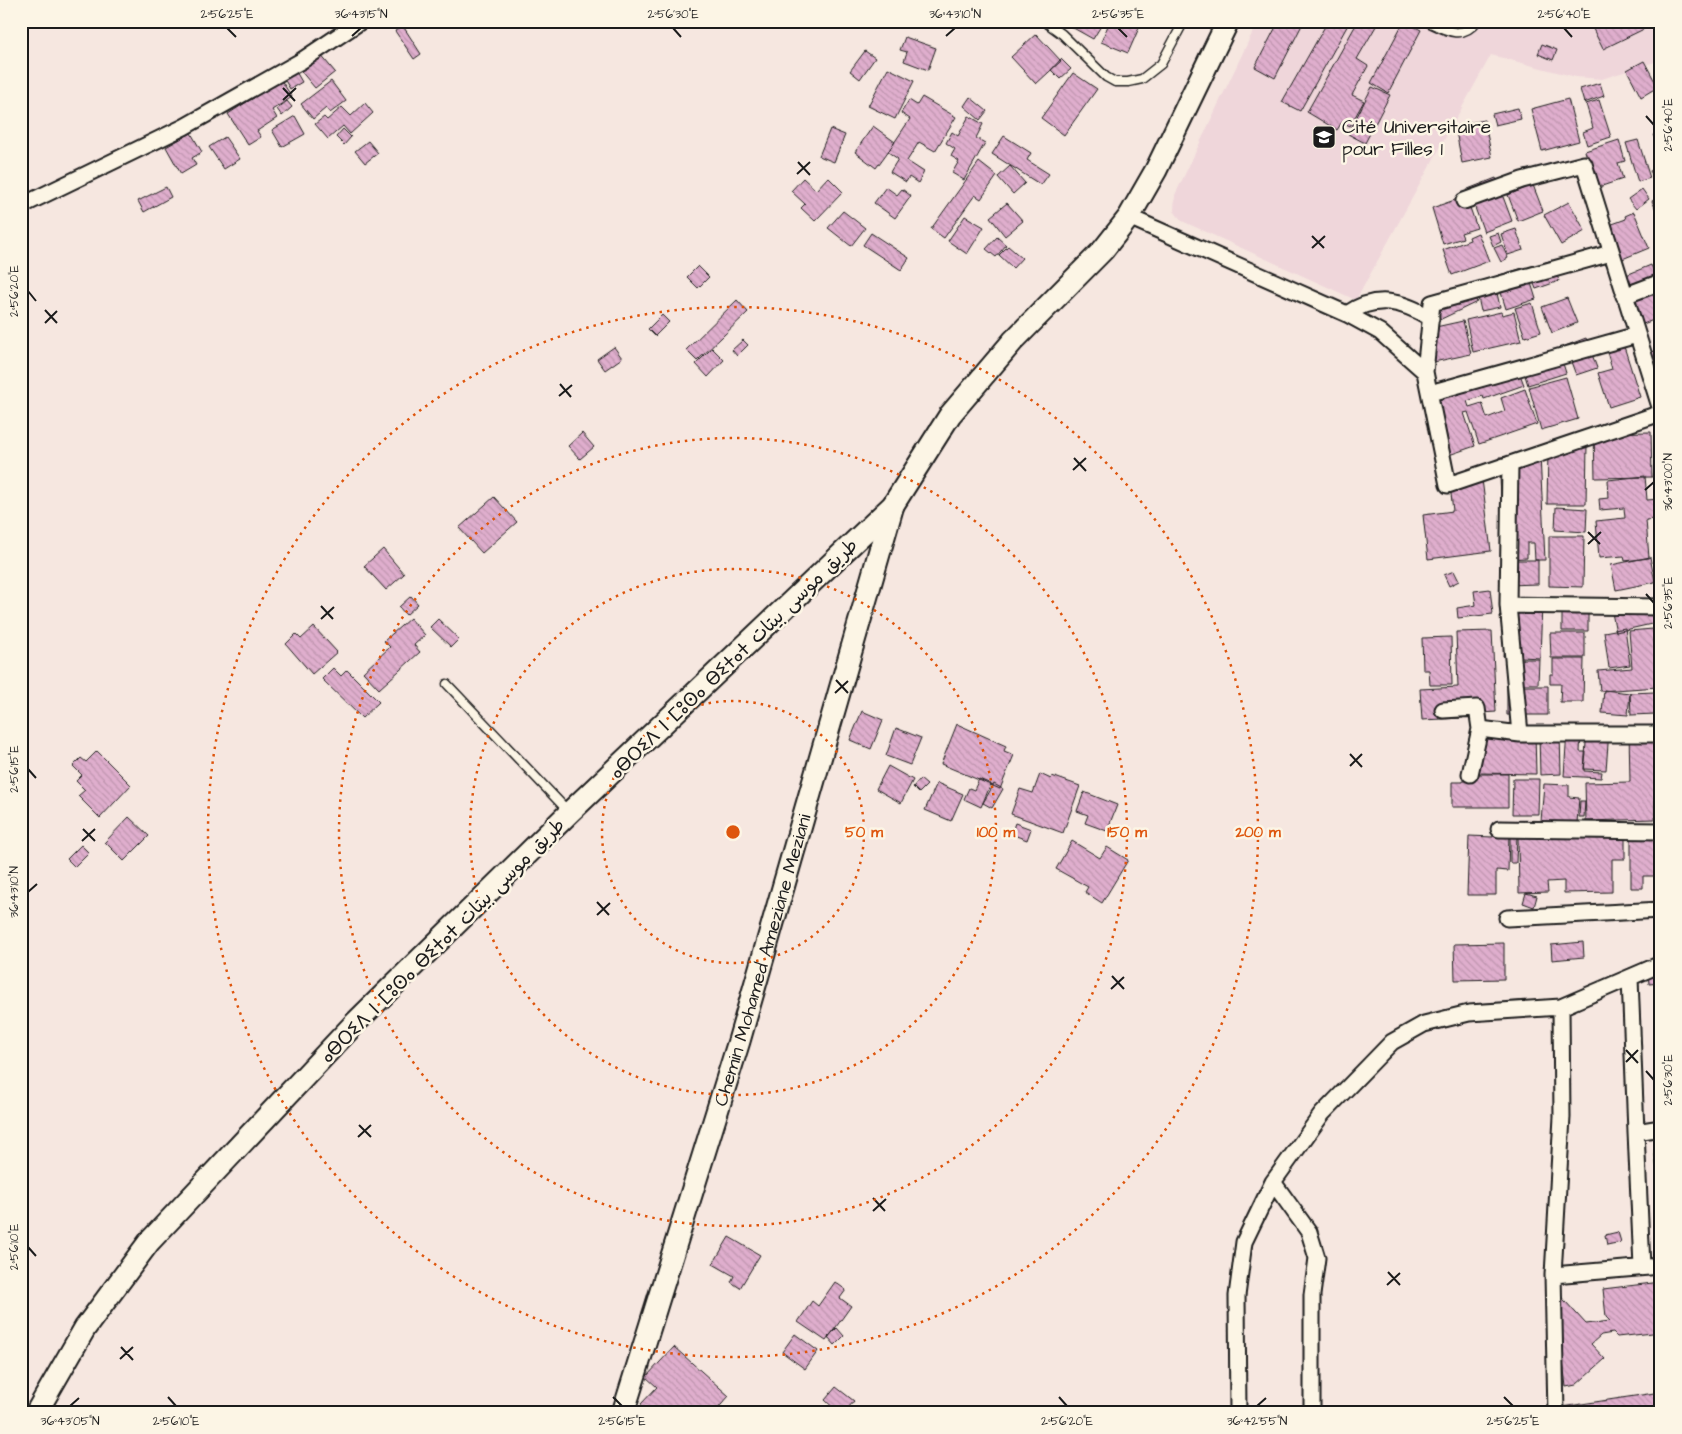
<svg xmlns="http://www.w3.org/2000/svg" width="1682" height="1434" font-family="'Architects Daughter','Playpen Sans Arabic','Noto Sans Tifinagh',sans-serif">
	<style>
		.built { fill: #efd6da }
		.garden { fill: #cae79e; stroke: #73825d }
		.building { fill: url(#building-back-hatch); stroke: #1c1c1c }
		.lines { fill: none; stroke-linecap: round; stroke-linejoin: round }
		.lane-casing { stroke: #1c1c1c; stroke-width: 11 }
		.street-casing { stroke: #1c1c1c; stroke-width: 19 }
		.secondary-casing { stroke: #1c1c1c; stroke-width: 25 }
		.lane { stroke: #fcf5e5; stroke-width: 8 }
		.street { stroke: #fcf5e5; stroke-width: 15 }
		.secondary { stroke: #fcf5e5; stroke-width: 21 }
		.ticks { fill: none; stroke: #1c1c1c; stroke-width: 2 }
		.ring { fill: none; stroke: #de560d; stroke-width: 2.5; stroke-dasharray: 2.5 5 }
		.labels { text-anchor: middle; stroke-width: 5; stroke-linejoin: round; paint-order: stroke }
		.poi-label { font-size: 19px; fill: #1c1c1c; stroke: #fcf5e5; text-anchor: start }
		.street-label { font-size: 19px; fill: #1c1c1c; stroke: #fcf5e5 }
		.centre { fill: #de560d; stroke: #fcf5e5; stroke-width: 2.5 }
		.ring-label { font-size: 15px; text-anchor: middle; font-weight: bold; fill: #de560d; stroke: #fcf5e5; stroke-width: 5; stroke-linejoin: round; paint-order: stroke }
		.neatline { fill: none; stroke: #1c1c1c; stroke-width: 2 }
		.ticks-label { font-size: 12px; text-anchor: middle; fill: #1c1c1c }
	</style>
	<defs>
		<pattern id="building-back-hatch" width="6" height="6" patternUnits="userSpaceOnUse" patternTransform="scale(1.25)"><rect width="6" height="6" fill="#dfaecd"/><path d="M-1 5l2 2M0 0l6 6M5-1l2 2" fill="none" stroke="#bf95af"/></pattern>
	</defs>
	<rect width="100%" height="100%" fill="#f6e7e0"/>
	<filter id="ink" filterUnits="userSpaceOnUse"><feTurbulence type="fractalNoise" baseFrequency=".02" numOctaves="2"/><feDisplacementMap in="SourceGraphic" scale="10" xChannelSelector="R" yChannelSelector="G"/><feConvolveMatrix kernelMatrix="1 2 1 2 8 2 1 2 1" color-interpolation-filters="sRGB"/></filter>
	<g filter="url(#ink)">
		<path class="built" d="M1258,21H1661V60L1602,79L1576,77L1491,55L1356,300L1182,221L1174,211L1175,195Z"/>
		<path class="garden" d="M1661,1149V1199L1654,1150Z"/>
		<path class="building" d="M1070,21H1104L1093,39L1068,25Z
			M1110,21H1142L1128,53L1101,42Z
			M1279,21H1304L1275,78L1255,67Z
			M1328,21H1350L1300,111L1282,102Z
			M1358,21H1379L1357,59L1368,66L1352,95L1364,101L1350,126L1342,122L1337,130L1307,112Z
			M1404,21L1421,30L1388,93L1371,83Z
			M1589,21H1645L1648,27L1603,49Z
			M403,26L421,54L414,59L395,31Z
			M1036,34L1061,61L1036,84L1011,57Z
			M905,37L936,48L928,70L904,61L907,52L900,50Z
			M1542,44L1557,50L1553,60L1538,54Z
			M865,51L875,58L860,79L850,71Z
			M320,54L335,72L315,88L300,70Z
			M1061,59L1071,69L1060,79L1051,70Z
			M1644,61L1658,87L1641,97L1627,70Z
			M888,68L914,81L895,119L868,106Z
			M295,70L302,82L290,89L283,77Z
			M1073,73L1097,89L1064,135L1041,118Z
			M281,80L292,97L272,110L277,118L257,131L261,137L248,145L228,114Z
			M331,81L346,101L330,113L326,108L313,119L301,104Z
			M1600,83L1604,96L1584,103L1580,89Z
			M1372,87L1390,95L1365,143L1348,134Z
			M922,97L956,117L935,151L919,142L907,161L924,172L918,183L909,177L906,182L890,172L898,159L888,152L910,119L901,113L909,100L917,105Z
			M970,97L987,111L980,120L964,106Z
			M1568,99L1579,141L1542,151L1531,109Z
			M1599,100L1611,137L1587,145L1583,132L1593,128L1586,104Z
			M287,101L292,107L282,116L277,109Z
			M365,103L373,113L350,134L343,126L328,139L315,124L324,117L327,120L342,107L351,116Z
			M1518,108L1521,119L1495,125L1492,114Z
			M295,116L305,134L282,147L272,130Z
			M969,116L983,124L976,138L985,143L964,180L952,173L959,161L951,156L955,149L946,143L952,132L958,136Z
			M1484,120L1492,157L1462,163L1455,126Z
			M873,126L895,142L876,168L855,152Z
			M343,129L351,137L344,145L336,137Z
			M830,129L845,135L834,162L819,156Z
			M1661,131V150L1653,135Z
			M191,133L202,152L192,158L196,165L181,174L166,147Z
			M1004,136L1031,153L1027,160L1049,174L1041,185L992,154Z
			M225,137L240,159L224,169L209,147Z
			M1619,140L1625,161L1618,163L1623,179L1596,188L1585,151Z
			M1638,140L1650,178L1638,182L1626,143Z
			M368,141L378,153L365,163L355,151Z
			M979,162L997,176L981,199L975,195L944,238L931,229Z
			M1661,165V189L1650,171Z
			M1010,166L1025,183L1013,194L998,177Z
			M828,177L843,192L815,221L801,208L805,204L791,191L803,178L816,190Z
			M1496,178L1512,221L1484,232L1468,189Z
			M1533,185L1543,211L1518,221L1508,195Z
			M166,187L171,197L144,212L138,201Z
			M886,187L897,195L902,189L911,196L895,218L874,203Z
			M1642,189L1649,199L1636,209L1628,199Z
			M1466,196L1477,228L1461,233L1463,238L1443,244L1432,208Z
			M1661,196V210L1657,212L1652,201Z
			M1569,202L1585,231L1561,245L1544,215Z
			M1007,203L1023,221L1005,236L990,217Z
			M843,211L865,228L851,246L828,228Z
			M1634,212L1649,248L1620,260L1607,226L1626,219L1625,216Z
			M965,216L984,227L967,254L948,241Z
			M1516,229L1523,250L1508,255L1501,234Z
			M871,233L909,258L901,270L863,245Z
			M1478,233L1489,261L1452,275L1443,250L1470,240L1469,237Z
			M1498,233L1501,242L1493,246L1489,236Z
			M997,237L1006,245L996,257L986,249Z
			M1502,245L1508,258L1501,262L1494,248Z
			M1008,246L1022,258L1013,268L999,255Z
			M1552,260L1559,281L1536,289L1528,268Z
			M1651,265L1661,289V317L1633,328L1614,280Z
			M698,266L709,277L698,288L687,277Z
			M1526,267L1536,299L1506,309L1496,276Z
			M1494,279L1500,307L1481,311L1475,284Z
			M1468,284L1477,302L1435,322L1426,304Z
			M1567,298L1577,323L1552,333L1542,307Z
			M737,300L748,312L697,361L686,350Z
			M1532,303L1541,332L1525,337L1515,308Z
			M1501,312L1502,315L1514,312L1521,341L1473,352L1466,320Z
			M662,315L669,322L655,336L648,329Z
			M1463,321L1471,354L1429,363L1422,330Z
			M1621,337L1640,397L1609,407L1598,373L1612,369L1604,342Z
			M1586,338L1597,368L1576,375L1565,346Z
			M743,340L748,345L737,356L732,350Z
			M614,347L622,358L605,370L597,359Z
			M712,348L724,360L708,377L696,364Z
			M1661,349V379L1646,384L1637,357Z
			M1559,351L1566,373L1528,385L1521,363Z
			M1515,361L1524,385L1484,399L1483,396L1467,401L1469,407L1482,403L1487,418L1505,411L1501,398L1525,389L1537,424L1479,444L1468,412L1464,413L1475,446L1446,456L1424,392Z
			M1566,377L1578,419L1541,430L1529,387Z
			M1651,432L1652,477L1595,478L1594,433Z
			M582,433L594,447L580,459L568,446Z
			M1587,444L1586,504H1547L1548,451Z
			M1540,455L1545,560H1535L1534,543H1527V558L1504,559L1499,457Z
			M1481,471L1491,551L1428,559L1423,515L1453,511L1449,476Z
			M1645,476L1647,500L1660,499L1661,507V518L1646,520L1649,558L1625,561L1624,556L1599,558L1596,521L1625,518L1624,508L1600,510L1599,499L1609,498L1608,480Z
			M494,497L517,522L482,553L459,528Z
			M1556,507L1587,509L1586,532L1555,530Z
			M1549,536H1584L1583,587L1549,586Z
			M383,549L404,574L386,590L364,566Z
			M1650,557L1655,582L1616,590L1611,565Z
			M1505,560H1538V584L1506,585Z
			M1454,571L1459,581L1449,586L1444,575Z
			M1490,589L1493,614L1458,618L1457,608L1476,605L1474,591Z
			M411,596L418,604L406,615L399,607Z
			M1650,600L1656,623L1616,632L1611,608Z
			M1506,603L1542,604L1540,658L1503,656Z
			M1562,604H1588V631H1562Z
			M410,618L425,635L414,645L420,652L379,689L363,672L390,647L384,641Z
			M438,619L459,639L451,647L430,627Z
			M314,627L337,652L312,674L286,644L296,634L301,639Z
			M1625,628L1630,665L1609,668L1604,632Z
			M1653,629L1658,687L1600,691L1598,671L1632,668L1629,631Z
			M1492,631L1496,712L1481,713L1462,708L1463,718L1422,720L1420,689L1458,687L1456,632Z
			M1550,633H1585V658H1551Z
			M1451,637L1452,685H1430L1429,670H1423L1422,638Z
			M1510,659H1539L1538,684H1510Z
			M1553,659H1584L1583,702H1560L1561,684H1550V674H1553Z
			M333,668L341,676L347,670L379,702L362,718L322,679Z
			M1507,686H1548V715H1507Z
			M1604,690L1630,693L1628,715L1602,713Z
			M1655,692L1656,714L1631,715L1630,693Z
			M862,711L883,720L871,749L850,740Z
			M957,724L1006,746L1004,751L1014,755L1000,789L941,764Z
			M896,728L921,738L910,765L886,756Z
			M1587,730L1609,731L1606,770L1584,769Z
			M1655,730V819L1586,821L1585,783L1630,782L1629,731Z
			M1567,731L1581,732L1580,752H1586L1584,771L1602,772L1601,778L1564,776Z
			M1560,732L1561,774L1540,775L1539,733Z
			M1478,733H1535L1536,774L1478,773Z
			M97,751L131,785L100,818L78,796L85,790L76,781L82,775L73,766L81,758L86,762Z
			M888,766L913,780L901,803L876,789Z
			M1040,774L1051,779L1052,776L1080,786L1063,833L1011,814L1020,789L1033,793Z
			M1463,774H1508V807H1452V782H1463Z
			M920,779L927,785L919,793L913,787Z
			M979,779L991,784L981,807L964,799L969,788L974,790Z
			M1513,779H1539L1538,814H1512Z
			M937,783L963,794L951,821L925,810Z
			M994,784L1003,789L992,808L983,803Z
			M1544,784L1569,785V797L1579,798L1577,823L1541,821Z
			M1084,792L1117,805L1107,831L1085,823L1088,815L1077,811Z
			M1580,801H1585L1584,817H1579Z
			M129,817L149,836L124,861L105,842Z
			M1015,823L1031,829L1027,840L1011,834Z
			M1625,834V859H1612V892L1564,893V881L1547,882L1548,892L1519,893L1518,837Z
			M1493,835H1509L1508,871L1496,870V895H1467L1469,836L1493,837Z
			M1510,835L1517,836L1516,863H1510Z
			M1631,835H1656V876H1643V888H1631Z
			M1072,841L1100,858L1107,847L1128,860L1102,903L1085,892L1088,887L1056,869Z
			M81,845L89,853L75,867L67,859Z
			M1526,893L1537,896L1534,907L1523,903Z
			M1583,942L1584,957L1552,960L1551,945Z
			M1504,943V979L1455,980L1454,944Z
			M1661,972V983L1649,984L1648,973Z
			M1618,1232L1621,1242L1607,1245L1605,1235Z
			M729,1237L760,1255L740,1288L731,1282L734,1276L713,1264Z
			M835,1282L846,1290L840,1298L851,1306L826,1341L798,1322L812,1301L818,1306Z
			M1661,1282V1332L1617,1337L1613,1333L1601,1335L1591,1344L1605,1359L1576,1385L1566,1387L1555,1290L1586,1324L1610,1321L1606,1317L1603,1289Z
			M837,1328L844,1336L835,1345L828,1337Z
			M795,1334L818,1351L805,1369L782,1352Z
			M674,1347L729,1396L714,1413H651L641,1404L657,1387L646,1377Z
			M836,1387L854,1401L844,1413H839L825,1400Z
			M1661,1392V1413H1563L1562,1407Z"/>
		<g class="lines">
			<g class="lane-casing">
				<path id="lane" d="M1044,21L1062,34L1106,77L1115,82H1128L1142,79L1161,64L1184,21
					M1426,21C1445,30 1462,41 1477,21
					M1657,21L1660,27
					M447,684L568,811"/>
			</g>
			<g class="street-casing">
				<path id="street" d="M1464,201L1522,180L1584,164L1661,410
					M21,206L184,127L301,61L361,21
					M1129,217L1347,314L1380,332L1425,372L1448,485L1661,413
					M1624,296L1661,282
					M1347,314C1376,294 1402,301 1431,318
					M1425,372L1432,303L1611,253
					M1430,393L1637,335
					M1510,464L1508,605L1520,734
					M1508,605L1661,607
					M1443,710L1477,708L1480,729L1470,774
					M1480,729L1520,734H1661
					M1499,829L1661,831
					M1507,918L1661,910
					M1630,978L1636,1132
					M1273,1182L1309,1232L1317,1258L1312,1295V1413
					M1642,1267L1636,1132L1661,1128
					M1553,1275L1661,1266
					M1238,1413L1237,1296L1244,1242L1273,1182L1322,1114L1392,1042L1424,1024L1469,1013L1561,1007L1661,964
					M1556,1413L1553,1275L1562,1117L1561,1007"/>
			</g>
			<g class="secondary-casing">
				<g id="secondary">
					<path d="M36,1413L85,1328L149,1242L355,1023L569,813L893,505L950,415L1013,341L1103,250L1129,217L1156,170L1228,21"/>
					<path id="s1" d="M623,1413L739,1041L893,505"/>
				</g>
			</g>
			<use href="#lane" class="lane"/>
			<use href="#street" class="street"/>
			<use href="#secondary" class="secondary"/>
		</g>
	</g>
	<path class="ticks" d="M227,28L236,37M673,28L681,37M1118,28L1127,37M1564,28L1572,37M352,36L361,28M946,36L955,28M283,88L295,101M283,100L296,88M1646,116L1654,125M798,162L810,175M797,174L810,162M1312,236L1324,248M1312,248L1325,236M28,291L36,301M45,310L57,323M45,323L57,311M560,384L571,397M559,396L572,385M1074,458L1086,471M1073,470L1086,458M1645,490L1654,482M1588,532L1600,544M1588,544L1601,532M1646,594L1654,603M321,606L333,619M321,619L334,607M836,680L848,693M835,693L848,681M1350,754L1362,767M1350,766L1362,754M28,769L36,778M83,829L95,841M82,841L95,829M28,892L37,884M597,902L609,915M597,915L610,903M1112,976L1124,989M1111,989L1124,977M1626,1050L1638,1063M1626,1062L1638,1050M1646,1071L1654,1080M359,1125L371,1137M358,1137L371,1125M873,1198L885,1211M873,1211L886,1199M28,1247L36,1256M1388,1272L1400,1285M1387,1285L1400,1273M121,1347L133,1360M120,1359L133,1347M168,1397L176,1406M613,1397L622,1406M1059,1397L1067,1406M1504,1397L1513,1406M70,1406L79,1398M1257,1406L1266,1398"/>
	<g class="ring">
		<circle cx="733" cy="832" r="131"/>
		<circle cx="733" cy="832" r="263"/>
		<circle cx="733" cy="832" r="394"/>
		<circle cx="733" cy="832" r="525"/>
	</g>
	<defs>
		<g id="university-square" transform="scale(1.25)"><rect x="-9" y="-9" width="18" height="18" rx="4" fill="#1c1c1c" stroke="#fcf5e5"/><path d="M0-5L7-2L0 1L-7-2ZM-4 1L0 2.5L4 1V4Q0 6-4 4Z" fill="#fff"/></g>
	</defs>
	<g fill-rule="evenodd">
		<use href="#university-square" x="1324" y="137"/>
	</g>
	<g class="labels">
		<g class="poi-label">
			<text x="1342" y="133">Cité Universitaire<tspan x="1342" dy="22">pour Filles 1</tspan></text>
		</g>
		<g class="street-label">
			<text transform="translate(733 658) rotate(-44)" y="7">ⴰⴱⵔⵉⴷ ⵏ ⵎⵓⵙⴰ ⴱⵉⵜⴰⵜ طريق موسى بيتات</text>
			<text transform="translate(442 940) rotate(-45)" y="7">ⴰⴱⵔⵉⴷ ⵏ ⵎⵓⵙⴰ ⴱⵉⵜⴰⵜ طريق موسى بيتات</text>
			<text dy="7" stroke="none"><textPath href="#s1" startOffset="474">Chemin Mohamed Ameziane Meziani</textPath></text>
		</g>
	</g>
	<circle cx="733" cy="832" r="8" class="centre"/>
	<g class="ring-label">
		<text x="864" y="837">50 m</text>
		<text x="996" y="837">100 m</text>
		<text x="1127" y="837">150 m</text>
		<text x="1258" y="837">200 m</text>
	</g>
	<rect width="1682" height="1434" fill="none" stroke="#fcf5e5" stroke-width="55"/>
	<rect x="28" y="28" width="1626" height="1378" class="neatline"/>
	<g class="ticks-label">
		<text x="227" y="18">2°56'25"E</text>
		<text x="361" y="18">36°43'15"N</text>
		<text x="673" y="18">2°56'30"E</text>
		<text x="955" y="18">36°43'10"N</text>
		<text x="1118" y="18">2°56'35"E</text>
		<text x="1564" y="18">2°56'40"E</text>
		<text transform="translate(1668 125) rotate(-90)" y="4">2°56'40"E</text>
		<text transform="translate(14 291) rotate(-90)" y="4">2°56'20"E</text>
		<text transform="translate(1668 482) rotate(-90)" y="4">36°43'00"N</text>
		<text transform="translate(1668 603) rotate(-90)" y="4">2°56'35"E</text>
		<text transform="translate(14 769) rotate(-90)" y="4">2°56'15"E</text>
		<text transform="translate(14 892) rotate(-90)" y="4">36°43'10"N</text>
		<text transform="translate(1668 1080) rotate(-90)" y="4">2°56'30"E</text>
		<text transform="translate(14 1247) rotate(-90)" y="4">2°56'10"E</text>
		<text x="70" y="1425">36°43'05"N</text>
		<text x="176" y="1425">2°56'10"E</text>
		<text x="622" y="1425">2°56'15"E</text>
		<text x="1067" y="1425">2°56'20"E</text>
		<text x="1257" y="1425">36°42'55"N</text>
		<text x="1513" y="1425">2°56'25"E</text>
	</g>
</svg>
